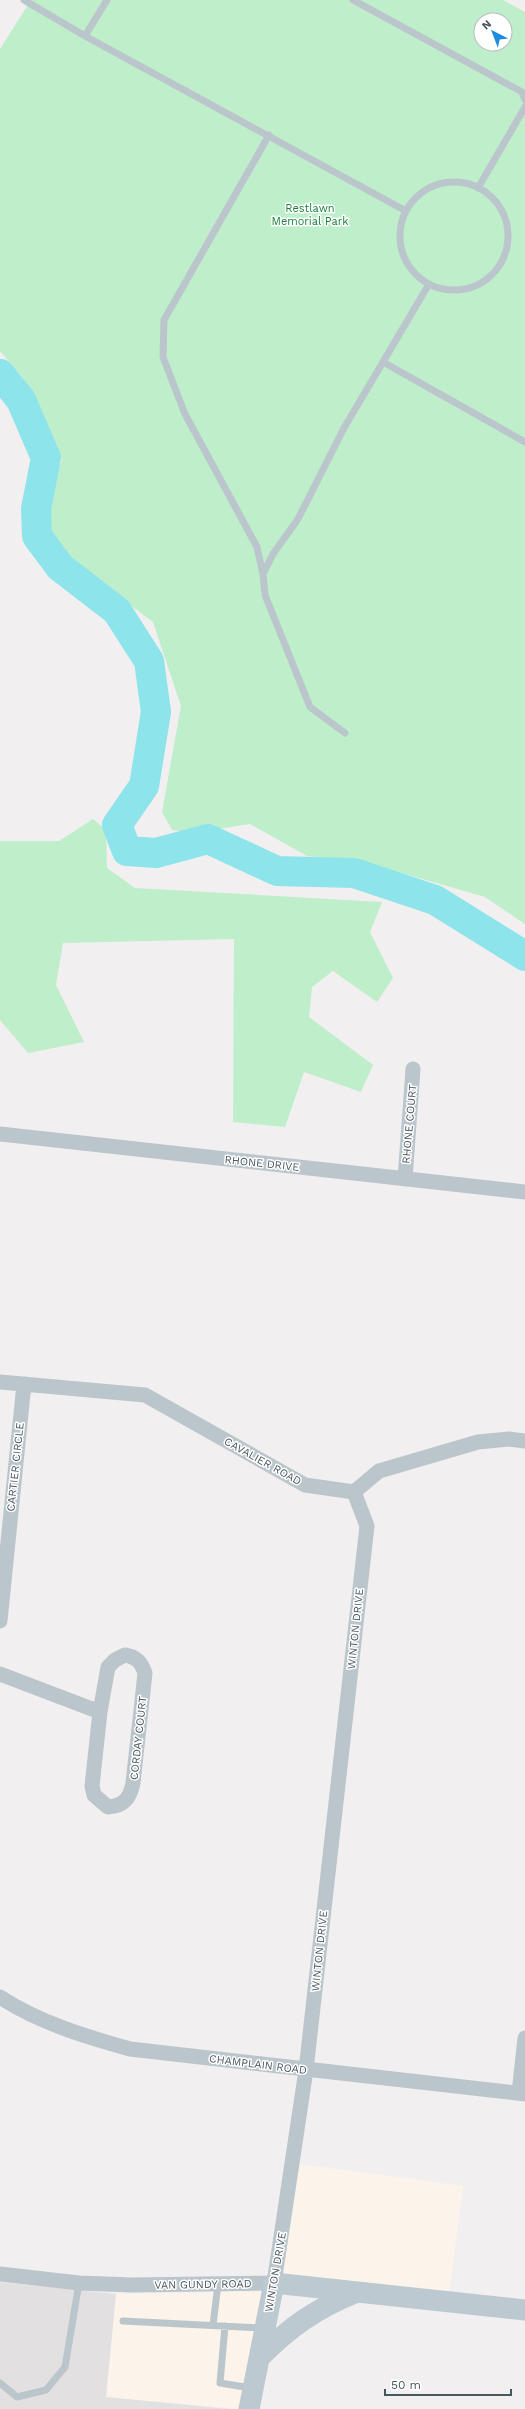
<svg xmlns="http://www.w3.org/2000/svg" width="525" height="2409" font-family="'Work Sans',sans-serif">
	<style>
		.commercial { fill: #fcf4ea }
		.education { fill: #e3e0e2 }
		.green { fill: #bfeecb; fill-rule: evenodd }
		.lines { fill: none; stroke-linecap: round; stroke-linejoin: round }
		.river { stroke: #8de4ea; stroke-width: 30 }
		.lane { stroke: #bbc6cc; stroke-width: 7 }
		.street { stroke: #bbc6cc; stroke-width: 15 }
		.secondary { stroke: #bcc9d1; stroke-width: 21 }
		.labels { text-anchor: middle; stroke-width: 3; stroke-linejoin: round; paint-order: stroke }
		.park-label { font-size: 11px; fill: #197d3d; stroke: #fff }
		.street-label { font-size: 11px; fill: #48565d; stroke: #fff }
	</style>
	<rect width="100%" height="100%" fill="#f2eff0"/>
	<path class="commercial" d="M299,2164L463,2186L449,2295L282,2274Z
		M265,2291L240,2409L106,2397L116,2294Z"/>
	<path class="education" d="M0,2282L116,2294L106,2397L229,2409H0Z"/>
	<path class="green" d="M31,0H503L525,12V924L485,897L360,861L307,856L250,824L192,833L172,830L162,812L181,706L153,622L58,551L45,534L43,514L62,460L23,378L0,351V49ZM481,20H505V44H481Z
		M93,819L106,830L107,868L135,888L382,902L370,932L393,978L377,1002L333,971L312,987L309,1017L373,1065L361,1092L304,1072L285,1127L233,1122L234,939L63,943L56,985L84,1042L28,1053L0,1020V841H59Z"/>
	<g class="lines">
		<path class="river" d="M0,374L21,400L46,458L36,509L37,536L60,567L117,611L149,661L156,712L144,786L117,825L127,851L156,853L208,839L277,871L354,873L435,900L525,956"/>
		<path class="lane" d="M24,0L85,36L406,211
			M353,0L522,92L525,100
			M85,36L107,0
			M400 236a54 54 0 1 1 108 0a54 54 0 1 1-108 0Z
			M478,188L525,107
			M383,362L525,442
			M263,574L257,547L185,414L163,357L164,320L269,135
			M345,733L310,707L265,595L263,574L273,554L298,519L344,428L429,284
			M123,2321L262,2328
			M213,2325L218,2284
			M225,2326L220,2383L251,2388
			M0,2383L17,2397L46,2390L65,2367L79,2283"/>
		<path class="street" d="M0,1134L525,1192
			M405,1179L413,1069
			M0,1382L145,1395L305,1485L354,1492L379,1471L478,1442L509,1439L525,1441
			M0,1621L24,1384
			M125,1655C137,1657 141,1662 145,1673L133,1783C130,1798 124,1806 108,1807L94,1795L92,1786L100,1712L108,1667L115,1660Z
			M0,1674L100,1712
			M0,1997C40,2023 84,2036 130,2049L525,2094
			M519,2093L525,2038
			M0,2274L79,2283L132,2285L274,2283L306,2070L367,1526L354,1492"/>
		<path class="secondary" d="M259,2358C290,2327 315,2309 357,2292
			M249,2409L274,2283L525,2310"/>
	</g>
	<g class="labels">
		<g class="park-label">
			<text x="310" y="212">Restlawn<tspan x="310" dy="13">Memorial Park</tspan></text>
		</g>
		<g class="street-label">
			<text transform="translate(409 1124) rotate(-85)" y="4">RHONE COURT</text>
			<text transform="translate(262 1163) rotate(6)" y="4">RHONE DRIVE</text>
			<text transform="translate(263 1461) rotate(29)" y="4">CAVALIER ROAD</text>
			<text transform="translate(15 1467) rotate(-84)" y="4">CARTIER CIRCLE</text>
			<text transform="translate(355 1629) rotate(-84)" y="4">WINTON DRIVE</text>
			<text transform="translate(138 1738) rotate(-84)" y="4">CORDAY COURT</text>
			<text transform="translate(319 1951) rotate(-84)" y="4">WINTON DRIVE</text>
			<text transform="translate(258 2064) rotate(7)" y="4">CHAMPLAIN ROAD</text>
			<text transform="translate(275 2272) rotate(-80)" y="4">WINTON DRIVE</text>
			<text transform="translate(203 2284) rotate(-1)" y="4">VAN GUNDY ROAD</text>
		</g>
	</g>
	<g transform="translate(493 32) rotate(318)"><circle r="19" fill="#ffffff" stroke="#b6bbbe"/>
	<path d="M0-3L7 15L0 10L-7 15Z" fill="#1d8cdf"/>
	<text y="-6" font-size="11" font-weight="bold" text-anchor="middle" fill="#48565d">N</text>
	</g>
	<path d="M385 2389v6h126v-6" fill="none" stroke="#48565d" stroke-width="2"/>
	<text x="391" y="2389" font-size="12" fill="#48565d" stroke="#ffffff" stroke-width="3" paint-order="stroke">50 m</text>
</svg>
